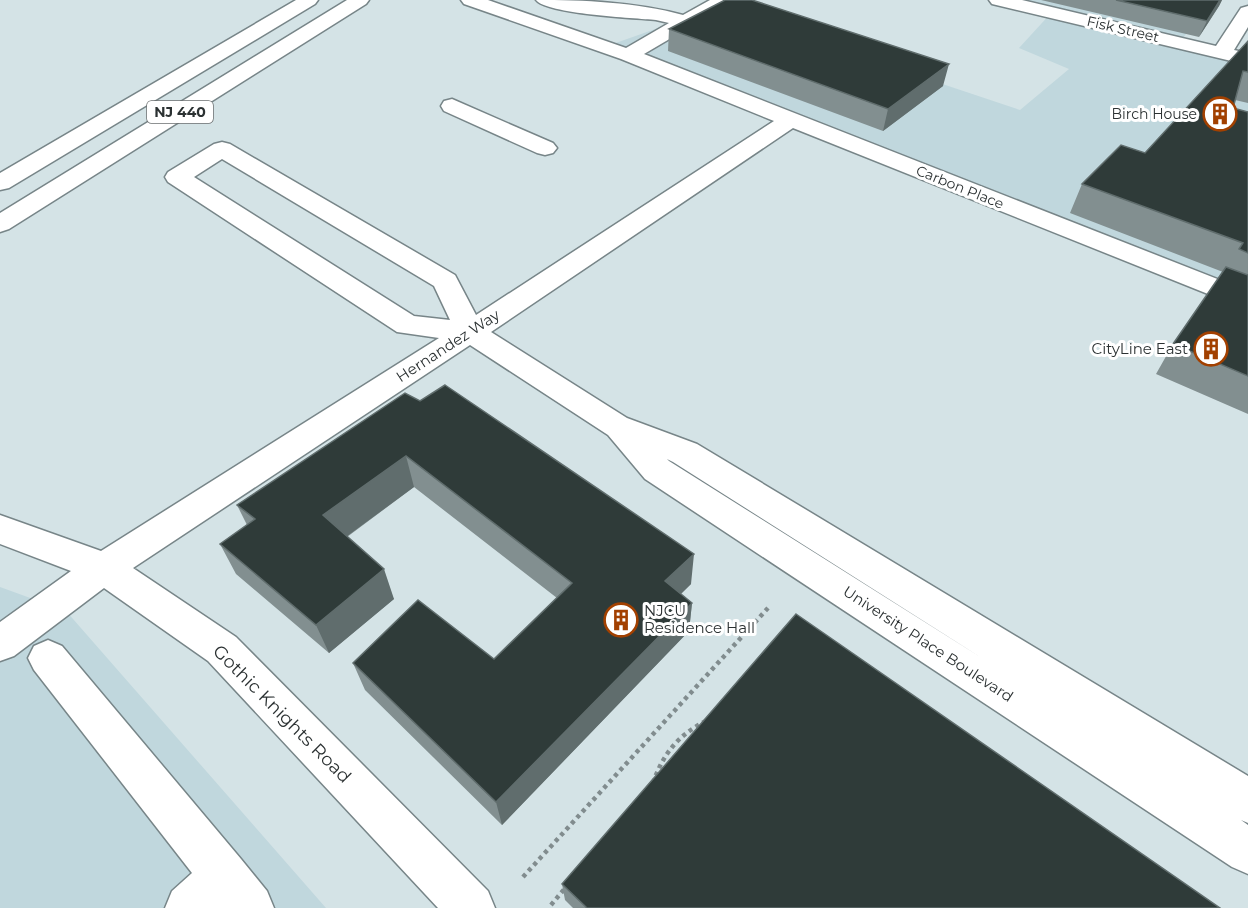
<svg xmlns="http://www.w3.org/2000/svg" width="1248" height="908" font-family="Montserrat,sans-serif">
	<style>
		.built { fill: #c0d7dd }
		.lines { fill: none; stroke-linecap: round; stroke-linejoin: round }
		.minor-casing { stroke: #778588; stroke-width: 3 }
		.highway-casing { stroke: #778588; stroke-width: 3 }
		.path { stroke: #818c8e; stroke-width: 4.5; stroke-dasharray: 4 4; stroke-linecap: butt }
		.minor { fill: #fff; fill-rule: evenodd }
		.highway { fill: #fff; fill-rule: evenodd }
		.wall { fill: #828f90 }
		.shaded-wall { fill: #606d6d }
		.building { fill: #2f3b39; stroke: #606d6d; stroke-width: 1.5 }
		.labels { text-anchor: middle; stroke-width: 6; stroke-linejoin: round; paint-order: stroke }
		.far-street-label { font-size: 14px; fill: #2b3132; stroke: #fff }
		.shield { fill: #fff; stroke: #6b6f70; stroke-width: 1.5 }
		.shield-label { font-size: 14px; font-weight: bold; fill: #2b3132 }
		.far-poi-label { font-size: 14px; fill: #2b3132; stroke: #fff; text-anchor: end }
		.street-label { font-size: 15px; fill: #2b3132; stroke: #fff }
		.poi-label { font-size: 15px; fill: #2b3132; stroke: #fff; text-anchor: end }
		.near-street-label { font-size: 18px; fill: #2b3132; stroke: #fff }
	</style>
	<rect width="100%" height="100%" fill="#d4e3e6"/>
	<path class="built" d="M1005,0H1210L1179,44L1248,61V290L610,45L715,8L1020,110L1069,69L1019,48L1052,12Z
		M0,587L66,611L326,908H0Z"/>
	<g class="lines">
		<g class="minor-casing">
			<path id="minor" d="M461,0H488L626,48L669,23L656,20C635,18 546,14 536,0C584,0 636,2 683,15L710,0H732L729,4L644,54L1248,291V310L793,128L491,332L627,418L697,444L1248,776V823L1241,820L1248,825V874L1232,867L645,479L608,435L470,345L133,568L236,637L488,891L495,908H438L208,661L104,588L14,656L0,661V622L71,571L0,544V515L101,551L439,338L397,332L168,182L165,177L168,172L214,144L222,142L230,144L455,275L476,315L774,121L621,59L464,4ZM222,159L434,286L450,320L414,316L194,177ZM667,459L673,462L985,660L669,461Z
				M989,0H1022L1216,46L1241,8L1248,6V27L1234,50L1248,53V65L992,4Z
				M452,99L553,143L557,148L553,153L545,155L537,153L444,111L441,106L444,101Z
				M48,640L62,646L241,859L267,891L274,908H165L172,891L192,873L34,670L28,658L34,646Z"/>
		</g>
		<g class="highway-casing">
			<path id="highway" d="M296,0H318L315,4L9,188L0,190V173Z
				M347,0H369L366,4L9,229L0,232V213Z"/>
		</g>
		<path class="path" d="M653,783C663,754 678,735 706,721
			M523,877L768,608
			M551,905L566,887"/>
		<use href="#minor" class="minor"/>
		<use href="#highway" class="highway"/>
	</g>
	<path class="wall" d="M1041,0H1222L1219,6L1199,37Z
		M669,29L943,86L883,131L668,51Z
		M1248,41V103L1235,100L1233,108L1248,112V414L1156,374L1173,344L1223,272L1070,213L1082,184L1145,153Z
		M405,393L691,584L681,594L692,603L689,631L502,825L365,690L353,663L494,659L557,598L414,487L347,537L394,599L329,653L236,574L220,544L247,525L237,505Z
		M562,884L1220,908H573L565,900Z"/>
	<path class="shaded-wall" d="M1220,0H1222L1219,6L1199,37L1207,21Z
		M949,64L943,86L883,131L888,109Z
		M406,456L414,487L335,545L323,515Z
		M694,554L691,584L663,611L665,581Z
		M384,569L394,599L329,653L316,625Z
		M692,603L689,631L502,825L496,802Z"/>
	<path class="building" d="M725,0H752L949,64L888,109L669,29Z
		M1116,0H1220L1207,21Z
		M1248,41V72L1243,71L1233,108L1248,112V253L1239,249L1243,243L1082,184L1121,145L1145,153Z
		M1226,267L1248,275V376L1173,344Z
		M445,385L694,554L665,581L692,603L496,802L353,663L418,600L494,659L572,583L406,456L323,515L384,569L316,625L220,544L255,519L237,505L405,393L420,401Z
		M796,614L1220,908H587L562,884Z"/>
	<defs>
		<g id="building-ring" transform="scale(1.725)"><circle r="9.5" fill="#fff" stroke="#a24000" stroke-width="1.5"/><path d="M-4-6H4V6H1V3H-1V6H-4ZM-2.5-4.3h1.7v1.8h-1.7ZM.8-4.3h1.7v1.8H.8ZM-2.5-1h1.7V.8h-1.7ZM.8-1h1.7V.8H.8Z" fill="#a24000"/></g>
	</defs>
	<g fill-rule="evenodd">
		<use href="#building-ring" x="1220" y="114"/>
		<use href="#building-ring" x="1211" y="349"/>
		<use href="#building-ring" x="621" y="620"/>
	</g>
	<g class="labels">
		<g class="far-street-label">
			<text transform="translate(1123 29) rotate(13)" y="5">Fisk Street</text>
			<text transform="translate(960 187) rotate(22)" y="5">Carbon Place</text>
		</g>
		<rect class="shield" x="147" y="101" width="66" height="22" rx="4.5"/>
		<g class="shield-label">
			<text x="180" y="117">NJ 440</text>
		</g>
		<g class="far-poi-label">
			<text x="1197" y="119">Birch House</text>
		</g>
		<g class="street-label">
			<text transform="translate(448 346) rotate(-33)" y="5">Hernandez Way</text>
			<text transform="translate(928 644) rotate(33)" y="5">University Place Boulevard</text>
		</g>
		<g class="poi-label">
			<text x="1188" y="354">CityLine East</text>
			<text x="644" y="616" text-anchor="start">NJCU<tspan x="644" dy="17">Residence Hall</tspan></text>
		</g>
		<g class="near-street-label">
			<text transform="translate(282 714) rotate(45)" y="6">Gothic Knights Road</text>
		</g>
	</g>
</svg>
